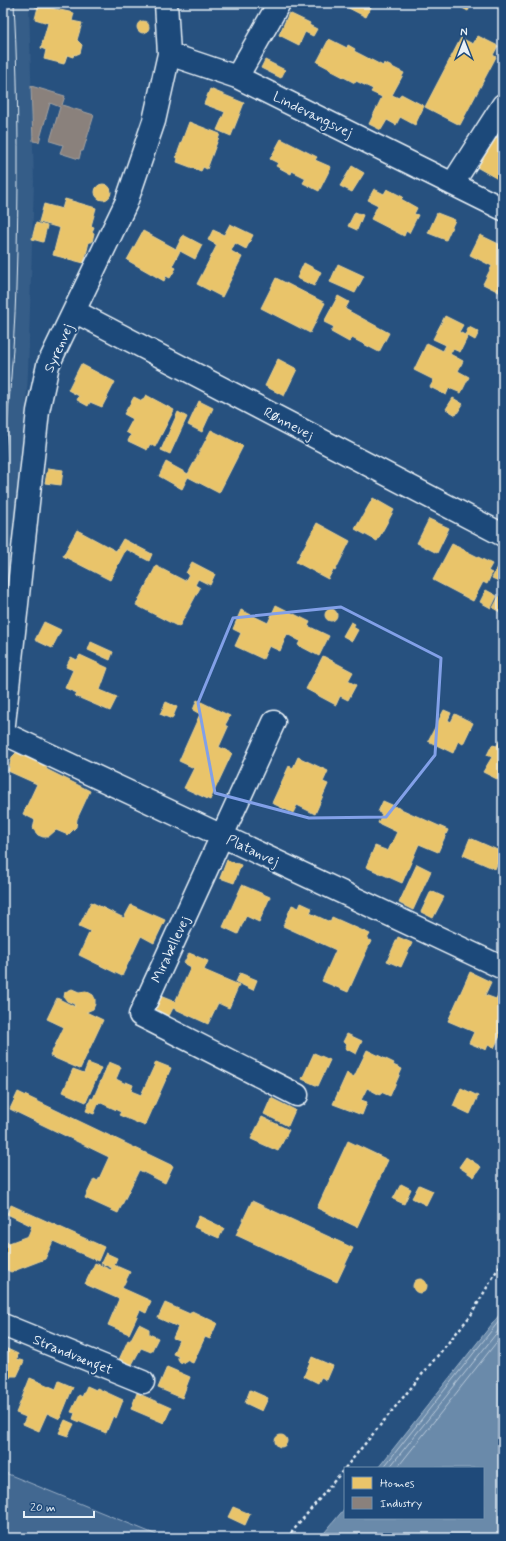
<svg xmlns="http://www.w3.org/2000/svg" width="506" height="1541" font-family="Mynerve,sans-serif">
	<style>
		.built { fill: #355d88 }
		.green { fill: #436891; stroke: #96acc4 }
		.water { fill: #6b8aaa; stroke: #9db3c9 }
		.homes { fill: #e9c46a; stroke: #e9d295 }
		.industry { fill: #8a817c; stroke: #a6a3a1 }
		.lines { fill: none; stroke-linecap: round; stroke-linejoin: round }
		.shore { stroke: #b6c8d9; stroke-width: 1 }
		.street-casing { stroke: #e8f1f8; stroke-width: 25 }
		.path { stroke: #e8f1f8; stroke-width: 2.5; stroke-dasharray: 3 3; stroke-linecap: butt }
		.street { stroke: #1f4a7a; stroke-width: 22 }
		.tram { stroke: #e8f1f8; stroke-width: 1 }
		.marked { fill: none; stroke: #82a0e8; stroke-width: 3; stroke-linejoin: round }
		.labels { text-anchor: middle; stroke-width: 4; stroke-linejoin: round; paint-order: stroke }
		.street-label { font-size: 14px; fill: #e8f1f8; stroke: #1f4a7a }
	</style>
	<rect width="100%" height="100%" fill="#27517f"/>
	<filter id="ink" filterUnits="userSpaceOnUse"><feTurbulence type="fractalNoise" baseFrequency=".025" numOctaves="2"/><feDisplacementMap in="SourceGraphic" scale="8" xChannelSelector="R" yChannelSelector="G"/><feConvolveMatrix kernelMatrix="1 2 1 2 8 2 1 2 1" color-interpolation-filters="sRGB"/></filter>
	<g filter="url(#ink)">
		<path class="built" d="M3,3H29L34,182L28,373L21,485L3,629Z"/>
		<path class="green" d="M3,1472L164,1538H3Z"/>
		<path class="water" d="M503,1291V1538H320L345,1508V1518H483V1468H378L500,1314Z"/>
		<path class="homes" d="M36,3H47L46,7L74,13L72,21L82,23L77,40L82,45L80,53L75,55L74,54L73,57L67,55L64,64L44,59L46,50L41,48L48,23L35,19L38,7H35Z
			M339,3H373L366,17Z
			M453,3H472L468,11Z
			M289,13L310,23L309,25L317,29L313,36L305,32L299,45L279,35Z
			M137 27a6 6 0 1 1 12 0a6 6 0 1 1-12 0Z
			M478,36L498,46L493,55L496,57L460,125L425,107L461,38L473,44Z
			M329,39L347,48L348,45L355,49L354,51L383,66L384,63L404,73L392,95L399,98L401,94L424,106L415,125L400,117L396,125L387,120L381,130L369,124L382,97L371,92L373,89L356,81L355,83L332,71V70L317,62Z
			M265,60L285,70L281,78L261,68Z
			M210,89L244,103L231,136L217,130L225,112L204,104Z
			M503,112V182L473,165Z
			M189,122L220,134L207,169L203,167L201,171L177,162L178,158L176,157Z
			M281,139L317,157L315,160L331,167L319,191L303,183L306,178L292,171L291,174L276,166L278,163L270,159Z
			M352,166L364,173L352,192L340,186Z
			M95 192a8 8 0 1 1 16 0a8 8 0 1 1-16 0Z
			M374,189L384,194L387,189L403,197L401,199L417,208L414,214L418,215L409,233L406,231L404,236L371,219L378,205L368,200Z
			M65,199L96,208L91,226L94,227L92,232L94,233L92,242H89L84,263L53,255L60,228L39,222L44,204L62,209Z
			M355,212L363,215L357,230L348,226Z
			M437,213L455,220L446,240L428,233Z
			M36,223L47,226L43,242L32,239Z
			M230,224L253,235L246,249L235,243L231,251L242,257L222,297L197,284L217,245L208,240L213,230L224,235Z
			M143,231L176,249L183,235L202,245L195,259L180,251L172,266L176,268L170,278L166,276L164,281L127,260Z
			M480,235L503,246V294L483,284L492,266L470,255Z
			M304,263L321,272L314,286L297,278Z
			M338,264L364,276L355,293L330,282Z
			M276,278L325,303L310,333L261,308Z
			M338,296L349,302L345,309L389,333L379,352L352,338L349,342L331,332L334,327L324,322Z
			M445,316L463,325L459,332L465,335L469,327L479,332L475,340L468,336L460,352L453,349L450,354L463,361L458,371L469,377L461,393L449,388L446,395L430,387L434,380L414,370L427,343L443,351L446,345L433,339Z
			M278,359L297,369L284,396L265,386Z
			M81,364L115,382L102,407L90,402L88,406L77,400L79,396L68,390Z
			M146,395L174,410L155,447L150,444L147,450L128,441L131,435L126,432L133,419L124,414L134,397L142,401Z
			M453,398L463,404L456,415L446,409Z
			M199,401L213,408L202,432L188,425Z
			M178,412L187,417L170,454L161,450Z
			M211,430L243,446L219,493L188,477L182,489L159,476L166,462L188,474Z
			M48,468L63,470L61,485L45,483Z
			M373,498L394,510L377,541L355,529Z
			M429,519L449,528L437,553L417,543Z
			M317,523L350,541L335,571L333,570L328,579L296,562Z
			M77,530L116,551L123,539L152,554L149,561L126,549L110,580L63,556Z
			M452,544L492,564L488,571L492,573L487,584L483,582L473,601L433,580Z
			M503,558V583L492,578Z
			M192,562L215,574L210,585L198,579L195,585L200,588L179,627L136,605L156,566L185,581L189,574L186,573Z
			M503,589V607L500,612L493,608Z
			M486,590L497,596L491,608L480,602Z
			M276,605L310,622L308,626L329,636L319,656L298,645L300,641L287,634L280,651L269,646L263,659L235,646L241,633L233,629L241,610L268,623Z
			M325 615a6 6 0 1 1 12 0a6 6 0 1 1-12 0Z
			M44,622L61,630L52,648L35,640Z
			M351,622L355,624L353,627L358,630L352,641L343,636Z
			M91,642L113,652L110,660L88,650Z
			M80,655L108,668L100,690L117,697L110,711L75,696L77,693L65,688L73,670L66,667L71,657L77,660Z
			M323,656L353,672L348,681L356,685L348,700L340,696L336,705L306,689Z
			M197,700L230,716L225,725L228,727L219,747L232,753L210,800L184,788L194,768L179,761L200,714L193,710Z
			M166,702L177,707L172,719L160,714Z
			M444,710L451,713L448,720L451,722L455,714L473,723L463,744L458,741L453,753L428,741Z
			M501,739L503,741V782L483,772L492,757L487,755L492,745L497,746Z
			M17,752L48,764L46,769L90,791L77,819L76,827L68,835L56,830L48,837H43L38,835L33,829L35,820L23,814L37,784L8,771L12,757Z
			M298,757L328,771L323,782L328,784L315,814L297,805L293,813L272,803L289,766L293,768Z
			M383,801L448,830L438,852L419,844L402,883L366,867L375,846L388,851L397,832L378,823L382,814L378,812Z
			M470,838L502,852L495,869L463,855Z
			M227,860L241,865L234,883L220,878Z
			M417,864L431,871L413,910L399,903Z
			M242,885L270,897L259,922L246,916L238,934L223,927Z
			M431,891L444,897L433,918L421,912Z
			M91,902L124,918L131,905L165,920L154,943L141,936L122,976L79,955L90,931L79,926Z
			M301,903L312,908L310,913L330,922L332,917L370,934L367,939L371,941L348,992L322,981L336,950L283,926L292,905L299,908Z
			M398,937L412,943L401,967L387,961Z
			M189,953L208,961L204,970L239,985L229,1008L218,1003L208,1024L173,1008L168,1018L151,1017L160,996L175,1002L191,967L184,963Z
			M470,972L491,982L485,995L496,999L503,984V1035L501,1034L494,1048L488,1045L486,1050L469,1043L474,1032L448,1021Z
			M240,973L257,980L253,990L236,982Z
			M72,989L79,992L86,991L93,995L95,999V1004L93,1009L86,1012L103,1020L80,1069L50,1056L64,1027L47,1019L57,998L75,1007L74,1004L67,1001L64,997L65,992Z
			M347,1034L362,1041L356,1054L345,1048L347,1044L343,1042Z
			M367,1050L394,1063L393,1065L402,1069L390,1096L381,1092L380,1095L367,1088L361,1100L367,1102L362,1115L333,1104L347,1073L354,1077Z
			M314,1053L330,1060L318,1086L302,1079Z
			M109,1062L121,1067L116,1079L126,1084V1082L133,1085L131,1091L141,1095L156,1062L171,1068L145,1126L119,1115L121,1112L99,1102L94,1114L86,1111L91,1098L93,1099Z
			M88,1063L101,1068L86,1102L63,1092L73,1069L84,1073Z
			M461,1088L478,1096L470,1114L453,1106Z
			M18,1092L173,1166L165,1183L139,1170L118,1213L85,1198L94,1179L98,1181L109,1157L10,1109Z
			M271,1098L295,1110L288,1126L264,1114Z
			M262,1117L289,1130L278,1151L251,1139Z
			M348,1141L388,1160L357,1227L317,1208Z
			M466,1157L481,1167L474,1177L459,1167Z
			M401,1184L411,1189L404,1204L393,1199Z
			M419,1185L433,1191L426,1205L412,1198Z
			M252,1201L353,1248L337,1282L236,1235Z
			M11,1205L104,1247L98,1261L53,1241L45,1259L11,1272L3,1268V1240L9,1243L28,1236L32,1226L7,1214Z
			M199,1216L224,1228L219,1238L194,1227Z
			M106,1253L117,1258L114,1265L130,1272L122,1288L151,1301L146,1313L140,1310L129,1334L108,1325L119,1299L85,1284L95,1263L111,1270L112,1268L101,1263Z
			M413 1286a7 7 0 1 1 14 0a7 7 0 1 1-14 0Z
			M165,1303L190,1314L192,1311L217,1323L210,1339L205,1337L193,1363L186,1360L184,1363L180,1362L178,1359V1356L173,1354L179,1340L173,1338L178,1327L158,1318Z
			M139,1324L149,1329V1334L158,1338L151,1352L141,1348L130,1368L118,1362L128,1340L130,1341Z
			M3,1347L18,1354L17,1359L24,1361L17,1376H11L5,1388L3,1387Z
			M312,1357L333,1366L327,1380L321,1377L318,1383L304,1376Z
			M167,1367L190,1377L182,1398L158,1388Z
			M30,1378L56,1389L59,1381L73,1387L60,1419L47,1413L39,1431L23,1424L26,1417L16,1413Z
			M87,1386L96,1390L97,1388L123,1400L116,1418L113,1416L106,1433L73,1419L75,1413L71,1412L79,1395L82,1397Z
			M250,1390L268,1398L262,1411L245,1403Z
			M137,1393L171,1408L164,1423L131,1409Z
			M65,1420L74,1424L68,1436L59,1433Z
			M275 1441a6 6 0 1 1 12 0a6 6 0 1 1-12 0Z
			M233,1507L250,1514L245,1525L228,1517Z"/>
		<path class="industry" d="M31,86L65,96L62,105L94,115L83,151H81L79,159L60,153L63,145L50,141L60,107L50,103L39,142L33,141Z"/>
		<g class="lines">
			<path class="shore" d="M383,1468L503,1316
				M389,1468L503,1325
				M397,1468L503,1334"/>
			<g class="street-casing">
				<path id="street" d="M169,54L237,77L503,209
					M237,77L279,3
					M453,183L503,105
					M74,311L503,535
					M274,722L140,1015L297,1095
					M3,733L38,411L48,365L126,203L154,121L169,54L166,3
					M3,733L503,968
					M3,1325L143,1382"/>
			</g>
			<path class="path" d="M345,1468L471,1315L503,1260
				M287,1538L345,1468"/>
			<use href="#street" class="street"/>
			<path class="tram" d="M3,476C8,413 14,351 16,288C19,193 19,98 14,3"/>
		</g>
	</g>
	<path class="marked" d="M341,607L441,658L435,755L386,817L309,818L215,793L198,703L233,618Z"/>
	<g class="labels">
		<g class="street-label">
			<text transform="translate(313 114) rotate(26)" y="5">Lindevangsvej</text>
			<text transform="translate(58 348) rotate(-66)" y="5">Syrenvej</text>
			<text transform="translate(289 423) rotate(28)" y="5">Rønnevej</text>
			<text transform="translate(253 850) rotate(25)" y="5">Platanvej</text>
			<text transform="translate(170 949) rotate(-65)" y="5">Mirabellevej</text>
			<text transform="translate(73 1354) rotate(22)" y="5">Strandvænget</text>
		</g>
	</g>
	<rect width="506" height="1541" fill="none" stroke="#1f4a7a" stroke-width="16"/>
	<rect x="8" y="8" width="490" height="1525" fill="none" stroke="#e8f1f8" stroke-width="1.5" filter="url(#ink)"/>
	<rect x="344" y="1467" width="140" height="52" fill="#1f4a7a" stroke="#6f8dac"/>
	<rect x="352" y="1477" width="20" height="12" fill="#e9c46a" stroke="#6f8dac"/>
	<text x="380" y="1487" font-size="12" fill="#e8f1f8">Homes</text>
	<rect x="352" y="1497" width="20" height="12" fill="#8a817c" stroke="#6f8dac"/>
	<text x="380" y="1507" font-size="12" fill="#e8f1f8">Industry</text>
	<g transform="translate(464 42)" stroke="#1f4a7a" stroke-width="3" paint-order="stroke">
	<path d="M0-3L7 15L0 10L-7 15Z" fill="#e8f1f8"/>
	<text y="-6" font-size="11" font-weight="bold" text-anchor="middle" fill="#e8f1f8">N</text>
	</g>
	<path d="M24 1511v6h70v-6" fill="none" stroke="#e8f1f8" stroke-width="2"/>
	<text x="30" y="1511" font-size="12" fill="#e8f1f8" stroke="#1f4a7a" stroke-width="3" paint-order="stroke">20 m</text>
</svg>
